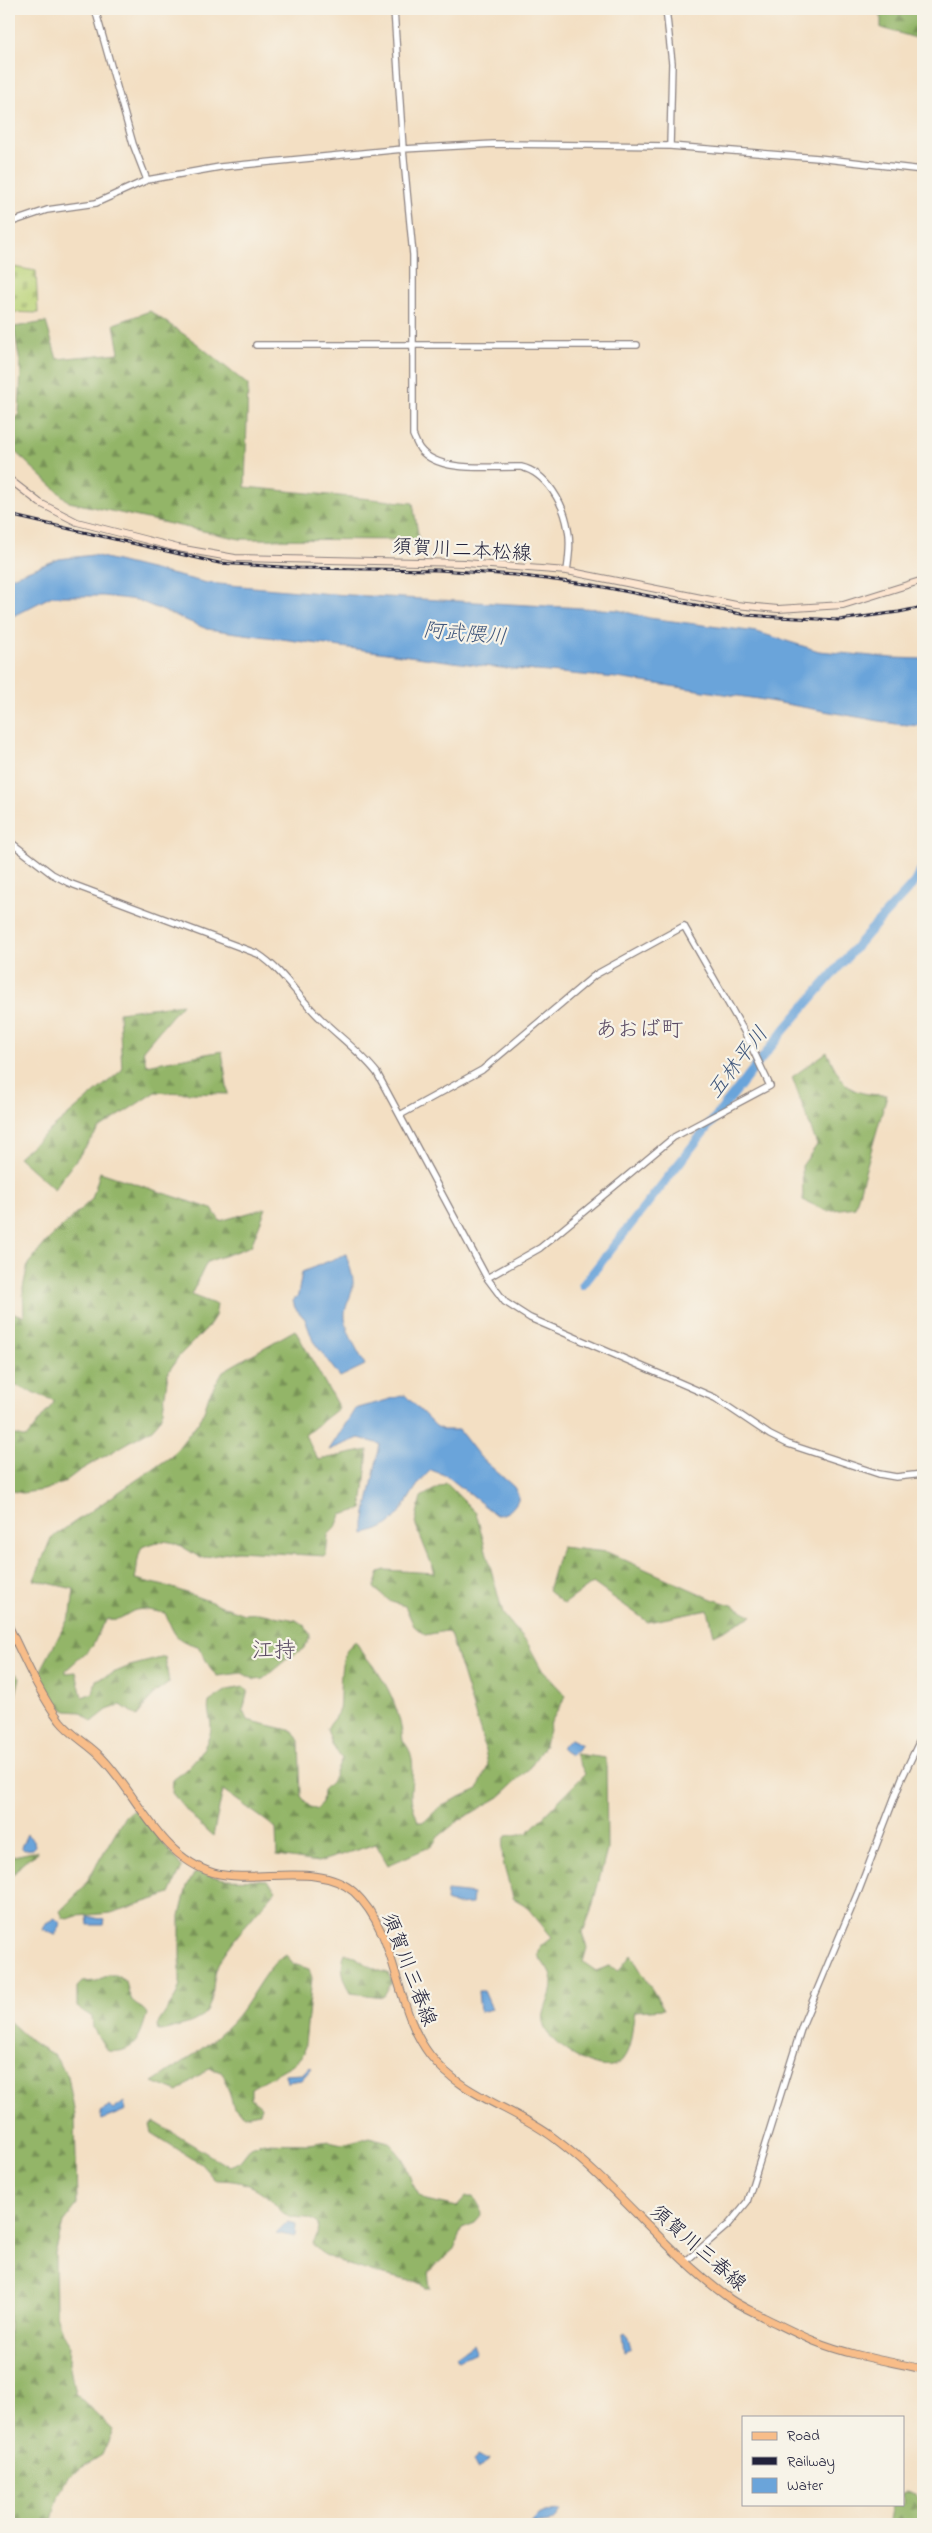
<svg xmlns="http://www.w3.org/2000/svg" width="932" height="2533" font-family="'Indie Flower','Klee One',sans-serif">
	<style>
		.forest { fill: url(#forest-firs); stroke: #5a6c52 }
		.cemetery { fill: url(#cemetery-stones); stroke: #6e7a5a }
		.water { fill: #6aa4da; stroke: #46638a }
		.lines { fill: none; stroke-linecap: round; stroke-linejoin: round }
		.river { stroke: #6aa4da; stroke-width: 9 }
		.tertiary-casing { stroke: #8a807f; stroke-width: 8 }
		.secondary-casing { stroke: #8a807f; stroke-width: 8 }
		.primary-casing { stroke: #8a807f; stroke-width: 9 }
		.tertiary { stroke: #fff; stroke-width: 5.5 }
		.secondary { stroke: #fce5d0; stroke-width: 6 }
		.primary { stroke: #f8bd89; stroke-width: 7 }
		.rail-casing { stroke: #22223b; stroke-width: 3 }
		.rail { stroke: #f7f3e8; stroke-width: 1; stroke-dasharray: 4; stroke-linecap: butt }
		.labels { text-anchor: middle; stroke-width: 4.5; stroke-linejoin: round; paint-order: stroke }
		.street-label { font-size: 20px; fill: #22223b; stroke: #f7f3e8 }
		.water-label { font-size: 21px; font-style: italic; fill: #3f567b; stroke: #f7f3e8 }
		.quarter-label { font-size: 22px; fill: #5b4b64; stroke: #f7f3e8 }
	</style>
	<defs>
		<pattern id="forest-firs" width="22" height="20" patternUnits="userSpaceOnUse" patternTransform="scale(1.25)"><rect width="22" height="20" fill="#93b568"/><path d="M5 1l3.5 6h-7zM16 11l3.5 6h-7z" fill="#789357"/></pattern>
		<pattern id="cemetery-stones" width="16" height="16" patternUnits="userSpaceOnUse" patternTransform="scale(1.25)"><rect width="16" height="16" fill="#bad378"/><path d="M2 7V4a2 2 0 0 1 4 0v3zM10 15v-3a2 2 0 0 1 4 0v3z" fill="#a0b569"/></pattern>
	</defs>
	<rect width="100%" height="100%" fill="#f7f3e8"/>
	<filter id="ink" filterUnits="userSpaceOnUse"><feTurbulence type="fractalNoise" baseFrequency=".02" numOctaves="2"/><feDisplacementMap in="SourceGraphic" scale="10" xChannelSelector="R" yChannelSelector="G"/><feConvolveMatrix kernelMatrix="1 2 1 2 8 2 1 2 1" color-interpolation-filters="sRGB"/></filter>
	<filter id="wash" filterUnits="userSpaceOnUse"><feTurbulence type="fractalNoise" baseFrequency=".0096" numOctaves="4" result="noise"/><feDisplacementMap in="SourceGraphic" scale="20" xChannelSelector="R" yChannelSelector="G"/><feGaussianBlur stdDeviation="1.12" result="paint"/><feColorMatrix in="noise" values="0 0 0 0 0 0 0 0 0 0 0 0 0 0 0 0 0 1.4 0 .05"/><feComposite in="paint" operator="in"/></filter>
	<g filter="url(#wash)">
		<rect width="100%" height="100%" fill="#f3dfc3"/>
		<path class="forest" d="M881,9H923V40L881,28Z
			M150,311L195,342L248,385L245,487L413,503L419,540L240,539L69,502L9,446V427L19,414L21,369L14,327L46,322L57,359L119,353L114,324Z
			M182,1004L143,1050L146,1065L222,1051L228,1094L155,1092L99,1129L54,1189L18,1157L122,1070L119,1012Z
			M827,1052C843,1086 848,1095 887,1095L855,1207L827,1211L803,1200L802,1166L817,1145L792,1077Z
			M100,1172L212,1209L220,1221L266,1208L251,1246L207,1262L191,1295L217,1305L215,1316L208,1327L178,1357L168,1373L163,1410L159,1421L152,1429L79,1471L63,1483L44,1490L22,1493L9,1490V1433L26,1438L55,1401L9,1383V1312L24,1316L23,1288L28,1264L48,1240L92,1199Z
			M295,1330L339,1408L305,1435L318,1460L368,1450L362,1509L341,1515L336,1527L328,1535L326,1556L237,1551L201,1558C177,1544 170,1535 142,1547C136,1560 138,1567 135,1579L173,1588L244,1614L258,1613L296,1620L305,1626L310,1635L308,1642L303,1649L288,1658L263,1679L255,1680L242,1673L217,1676L212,1671L198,1646C174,1640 175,1635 165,1613C156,1612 142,1607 133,1611C123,1616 120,1621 108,1619L101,1628L92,1647L66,1670V1673L76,1672L82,1697L93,1693L96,1680L130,1666L165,1657L169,1683L154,1694L137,1716L121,1705L107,1710L92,1722L81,1712L66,1711L60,1706L39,1674L71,1613L74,1589L34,1580L51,1538L172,1456L202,1417L209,1395L223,1371Z
			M446,1483L476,1513L503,1614L528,1644L542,1670L566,1696L551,1722L545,1745L527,1771L499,1797L458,1821L438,1837L432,1846L388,1865L376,1844L318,1862L277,1856L276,1828L223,1790L213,1836L197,1822L172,1793L173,1780C188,1769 212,1745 211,1725C210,1716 207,1711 209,1702L227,1690L244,1687L248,1690L243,1711L247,1720L293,1731L299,1741L301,1796L309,1806L317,1810L322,1803L323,1790L332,1781L342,1759L332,1745L327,1729C330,1722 337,1716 339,1709C342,1689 336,1652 356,1641C362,1654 371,1662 379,1674C392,1693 401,1717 403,1741C419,1758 410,1777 411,1798C412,1806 416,1814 418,1822H424L442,1805L478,1789L488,1766L483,1740L450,1634L446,1631L425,1635L414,1626L405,1606L391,1602L374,1588L379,1572L385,1570L435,1573L415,1523L421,1497Z
			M561,1547L607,1552L712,1599L732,1605L752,1616L714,1635L708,1610L648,1622L593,1583L564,1604L548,1591Z
			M9,1669L20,1677L11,1716H9Z
			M575,1754L606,1758L607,1850L591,1911L583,1932L587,1948L583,1962L596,1971L609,1966L619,1970L631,1955L664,2009L635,2011C631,2027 633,2046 623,2059C606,2082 550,2046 544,2026C539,2011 558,1991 550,1974C547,1967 541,1961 538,1955L541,1946L552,1937L525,1905L513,1898C509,1880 496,1853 506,1836L527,1833L585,1774Z
			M132,1810L139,1813L182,1867L170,1894L111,1913L77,1916L68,1919L63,1918L60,1911L83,1888L125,1816Z
			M37,1851L35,1855C21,1863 16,1869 9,1884V1857Z
			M199,1873L224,1879L267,1880L276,1890C257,1912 238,1933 222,1957C204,1986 226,2015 180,2026C172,2028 167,2031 158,2031L157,2025L176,1996L180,1984V1916L187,1886L194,1874Z
			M345,1953C363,1959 368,1969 388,1973L392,1982L383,1997L351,1993C344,1980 339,1967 345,1953Z
			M285,1954L294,1964L309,1969L312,1978L304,2053L295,2063L251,2088V2098L261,2106L259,2113L245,2116L234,2108L224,2076L221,2072L209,2068L178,2092L153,2082C179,2065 209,2046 231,2023C250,2004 263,1969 285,1954Z
			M108,1975H116L126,1982C128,1988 129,1997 134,2003C138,2007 143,2007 147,2014C140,2037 136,2054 107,2051L93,2028L92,2017L77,2007V1987L82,1982L97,1981Z
			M9,2021L32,2042L54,2055L68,2076L75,2115L77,2205L63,2223L55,2254L56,2314L62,2333L70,2345L69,2363L75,2393L113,2430L102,2455L68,2476L59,2494L51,2524H9Z
			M155,2122L229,2167L240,2161L251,2147L260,2143L309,2144L329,2141L342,2144L369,2137L389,2142L404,2160L412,2183L419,2195L426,2200L457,2207L466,2197H474L480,2207L481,2216L475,2223L462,2228L454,2249L428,2272L430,2288H425L422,2284C401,2278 319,2264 313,2243L317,2235L318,2225C311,2214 299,2220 289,2216C279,2212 276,2204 269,2198C252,2183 237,2180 215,2180L201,2164L152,2133L150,2125Z
			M907,2492L916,2495L923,2504V2524H893L890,2520L893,2504H903V2493Z"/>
		<path class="cemetery" d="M12,255L13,267L36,271L38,313L9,312V256Z"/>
		<path class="water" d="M93,555L207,583L332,594L618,610L649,618L757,632L819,651L893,658L923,659V726L896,724L758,699L617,678L491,667L207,629L137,600L103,596H52L9,618V578L59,559Z
			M346,1254C348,1263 354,1276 353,1285C352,1297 344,1305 345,1318C347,1335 358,1350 365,1365L340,1377L313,1341L305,1319L295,1308L293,1301L298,1295L302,1272Z
			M405,1395L436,1426L443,1430H459L480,1457L514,1487L519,1497C515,1508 507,1515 496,1515L447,1476L431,1470C404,1494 405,1527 364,1534V1523L380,1444L359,1438L329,1450L355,1409Z
			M570,1739L582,1745L570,1756L561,1748Z
			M27,1834L34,1841L35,1846L32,1849L24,1850L21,1847Z
			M447,1891L473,1894L472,1904L457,1905L446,1901Z
			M87,1916L104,1920L103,1925H88Z
			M55,1918L60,1923L56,1935L43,1930L46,1923Z
			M478,1991H484L492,2009L480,2012Z
			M310,2066L312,2068L301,2080L287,2082L285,2075L302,2074Z
			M124,2102L126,2110L102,2120L100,2111L109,2106L113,2110Z
			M287,2222L296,2224L295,2237L276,2233Z
			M625,2333L628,2337L631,2348L624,2351L622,2335Z
			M473,2344L476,2352L458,2360L456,2356Z
			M478,2456L485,2460L489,2459L487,2463L477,2469L473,2461Z
			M561,2511C554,2525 546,2524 531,2524C538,2513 548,2512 561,2511Z"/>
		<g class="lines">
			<path class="river" d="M583,1285L785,1029L867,934L914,883L923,866"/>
		</g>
	</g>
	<g filter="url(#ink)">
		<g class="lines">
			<g class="tertiary-casing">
				<path id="tertiary" d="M95,9L133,144L147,180
					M394,9L403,149L413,255V435C415,439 417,445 420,449C439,474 493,466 521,467C547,473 564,504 568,529C571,542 569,557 567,571
					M666,9L672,63L670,146
					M9,223L47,210L96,203L147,180L220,167L403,149L494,144L670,146L818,158L923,170
					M256,345H637
					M9,841L52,874L69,883L258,954C283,970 297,996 319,1017C338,1036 360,1051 377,1073L487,1278L505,1302L530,1318L715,1398L770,1435L788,1444L879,1474L896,1477L923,1474
					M400,1115L482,1070L595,975L684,926L744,1031L770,1086L674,1137L540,1248L487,1278
					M686,2261L729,2224L747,2202L802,2026L859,1890L902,1778L923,1734"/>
			</g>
			<g class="secondary-casing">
				<path id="secondary" d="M9,479L40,503L77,522L178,548L235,558L465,563L567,571L736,605L778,609L843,605L923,580"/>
			</g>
			<g class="primary-casing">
				<path id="primary" d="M9,1627C24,1658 39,1693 60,1721C72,1736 89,1744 102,1758C138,1795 160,1858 214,1873C256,1884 320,1861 354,1892C399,1934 393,2007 430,2055C461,2096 515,2108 554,2138C618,2186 665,2252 730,2299C740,2306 752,2311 763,2317C780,2325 797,2334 814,2341C848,2355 887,2361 923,2369"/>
			</g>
			<use href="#tertiary" class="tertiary"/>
			<use href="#secondary" class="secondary"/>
			<use href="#primary" class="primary"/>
			<g class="rail-casing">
				<path id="rail" d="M9,515L219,563L297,568L438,570L515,575L593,585L746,615L776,617L839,620L899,612L923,607"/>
			</g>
			<use href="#rail" class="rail"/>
		</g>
	</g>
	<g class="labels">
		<g class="street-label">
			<text transform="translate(462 549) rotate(3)" y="7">須賀川二本松線</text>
			<text transform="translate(410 1969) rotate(69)" y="7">須賀川三春線</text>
			<text transform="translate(699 2247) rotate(41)" y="7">須賀川三春線</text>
		</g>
		<g class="water-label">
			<text transform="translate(465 633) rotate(5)" y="7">阿武隈川</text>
			<text transform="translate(737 1062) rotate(-52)" y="7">五林平川</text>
		</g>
		<g class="quarter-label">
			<text x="639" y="1036">あおば町</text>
			<text x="274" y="1657">江持</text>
		</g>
	</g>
	<rect width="932" height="2533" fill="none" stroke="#f7f3e8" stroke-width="30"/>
	<rect x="742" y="2416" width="162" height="90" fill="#f7f3e8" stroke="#a29fa3"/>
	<rect x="752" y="2432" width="25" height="8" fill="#f8bd89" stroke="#a29fa3"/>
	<text x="787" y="2440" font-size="15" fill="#22223b">Road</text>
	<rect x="752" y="2457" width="25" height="8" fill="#22223b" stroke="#a29fa3"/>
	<text x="787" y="2466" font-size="15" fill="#22223b">Railway</text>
	<rect x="752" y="2478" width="25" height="15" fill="#6aa4da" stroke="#a29fa3"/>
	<text x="787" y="2490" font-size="15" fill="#22223b">Water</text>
</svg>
